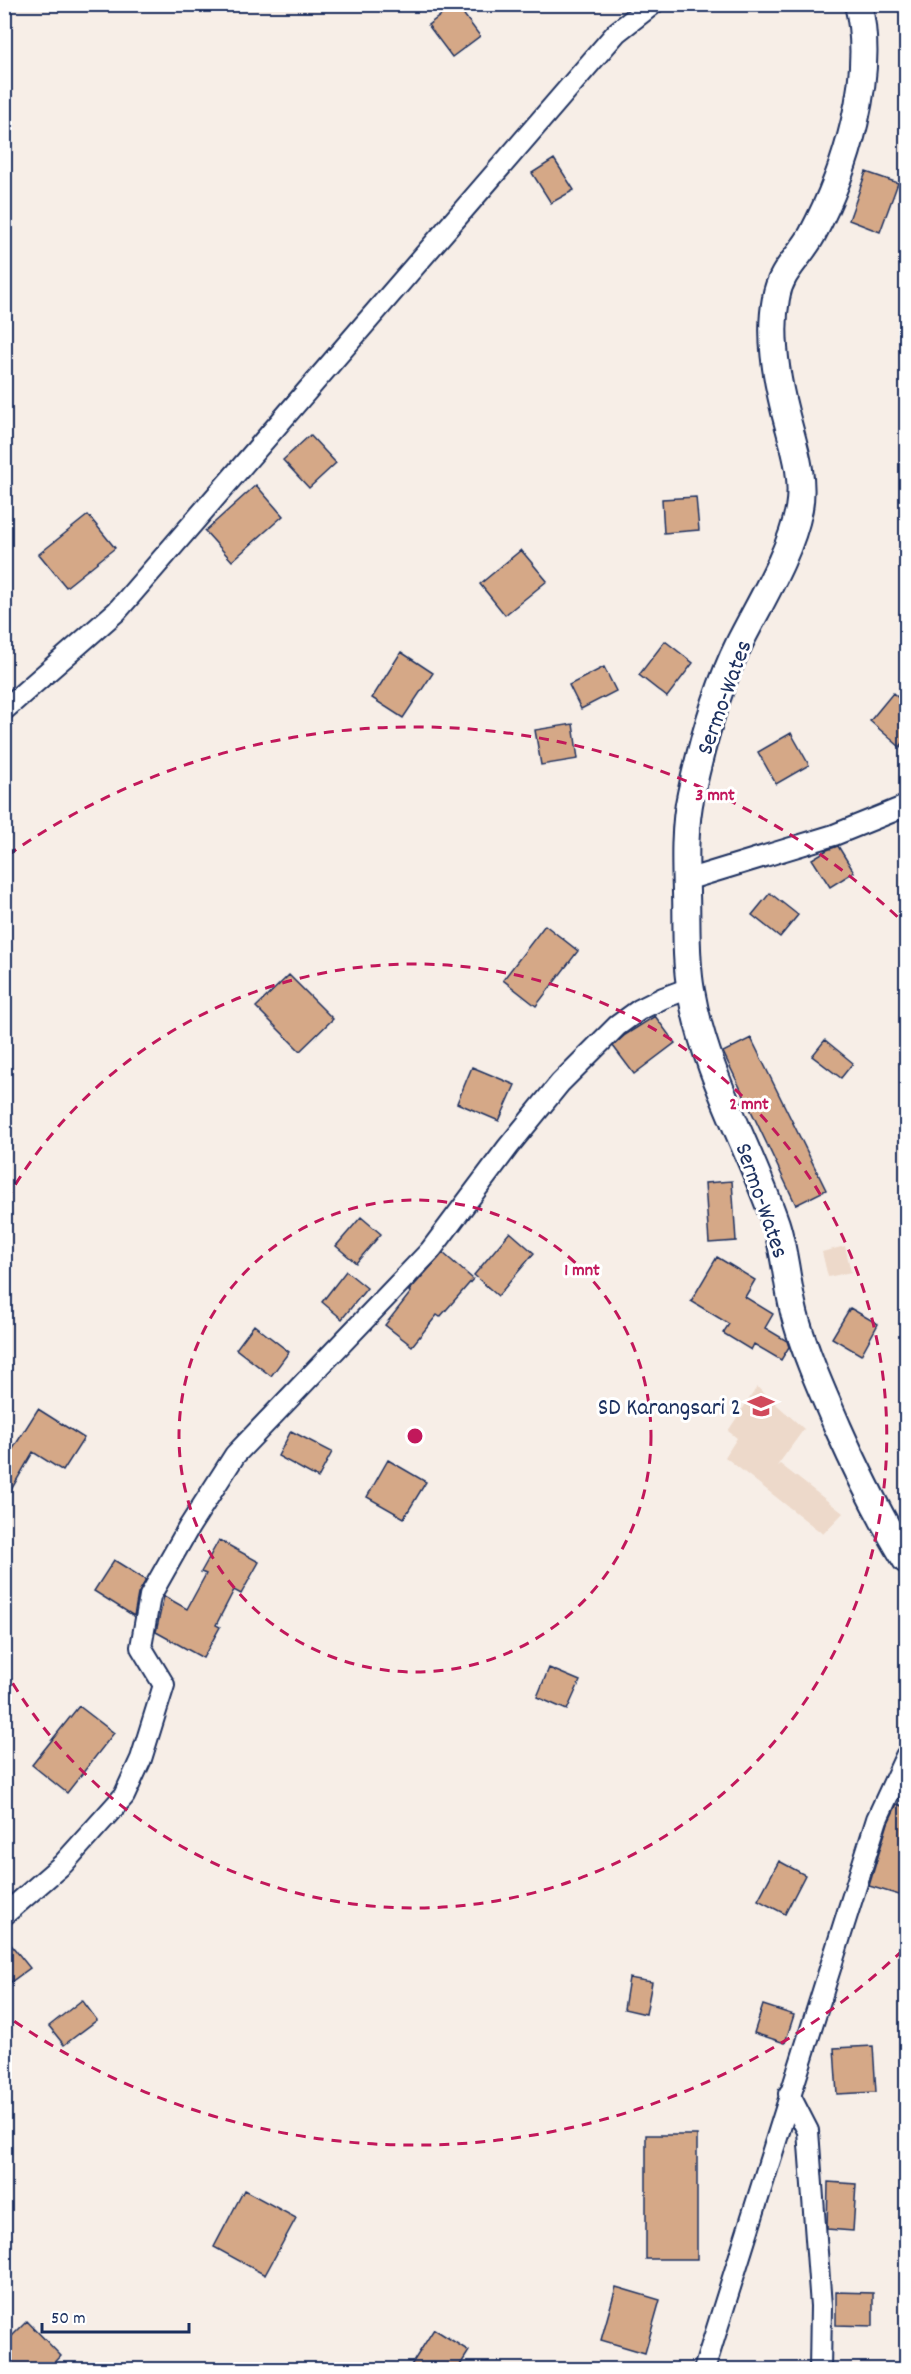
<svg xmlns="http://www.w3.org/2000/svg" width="911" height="2374" font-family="Dekko,sans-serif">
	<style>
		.built { fill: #edd9ca }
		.building { fill: #d5a887; stroke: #1b2f5e; stroke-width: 1.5 }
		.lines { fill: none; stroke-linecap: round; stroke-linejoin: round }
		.minor-casing { stroke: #1b2f5e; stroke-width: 24 }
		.major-casing { stroke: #1b2f5e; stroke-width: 30 }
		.minor { stroke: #fff; stroke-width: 20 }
		.major { stroke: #fff; stroke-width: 26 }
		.ring { fill: none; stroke: #c2185b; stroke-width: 3; stroke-dasharray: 10 8 }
		.labels { text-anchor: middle; stroke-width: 6; stroke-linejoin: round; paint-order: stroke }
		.street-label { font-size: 24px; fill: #1b2f5e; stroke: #fff }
		.poi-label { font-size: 24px; fill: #1b2f5e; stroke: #fff; text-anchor: end }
		.centre { fill: #c2185b; stroke: #fff; stroke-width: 3 }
		.ring-label { font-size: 18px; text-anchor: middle; font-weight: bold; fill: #c2185b; stroke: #fff; stroke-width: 6; stroke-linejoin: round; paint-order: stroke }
	</style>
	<rect width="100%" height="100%" fill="#f7eee7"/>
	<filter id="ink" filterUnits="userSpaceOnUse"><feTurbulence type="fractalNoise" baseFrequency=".0167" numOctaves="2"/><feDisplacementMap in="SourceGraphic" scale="12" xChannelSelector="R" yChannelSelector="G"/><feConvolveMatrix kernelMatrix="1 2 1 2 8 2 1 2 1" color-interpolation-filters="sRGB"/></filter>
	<g filter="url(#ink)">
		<path class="built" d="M845,1246L851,1272L828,1277L822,1252Z
			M757,1387L804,1429L777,1466L780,1464L843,1513L823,1534L725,1457L737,1438L728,1431Z"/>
		<path class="building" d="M456,4L480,36L452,57L428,25Z
			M554,159L574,190L551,203L532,173Z
			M866,172L898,183L880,232L849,220Z
			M310,435L336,463L309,488L283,460Z
			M256,485L283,516L232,561L205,531Z
			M696,497L699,530L664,533L662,499Z
			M88,515L115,548L66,587L39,554Z
			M521,550L547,581L505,615L480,584Z
			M665,641L693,663L667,697L639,675Z
			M401,652L433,673L403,718L372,698Z
			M604,667L616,691L581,709L569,685Z
			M893,693L906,705V739L900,747L870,721Z
			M573,724L578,759L541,765L535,730Z
			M791,733L809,765L776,784L758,752Z
			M838,846L854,872L830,887L812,859L827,850Z
			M770,893L798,915L780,937L752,915Z
			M545,925L578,951L536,1006L503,980Z
			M289,975L333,1019L300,1051L256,1007Z
			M655,1016L675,1043L634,1074L613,1046L625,1035Z
			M751,1038L826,1190L796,1205L723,1052Z
			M825,1040L853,1063L841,1078L812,1056Z
			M472,1067L515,1085L499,1121L457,1103Z
			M732,1181L736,1241L709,1243L705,1183Z
			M361,1217L381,1234L356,1263L336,1246Z
			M510,1232L534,1253L498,1296L474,1275Z
			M443,1253L473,1279L440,1317L437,1315L412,1346L385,1325L411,1292L409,1291Z
			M717,1257L755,1280L745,1297L773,1314L765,1328L787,1341L789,1347L781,1360L754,1344L751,1350L723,1333L729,1324L691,1301Z
			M346,1271L367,1288L342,1319L322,1302Z
			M850,1308L878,1324L861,1355L832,1338Z
			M254,1325L289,1352L271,1376L236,1349Z
			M38,1409L84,1438L63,1471L33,1452L4,1502V1463Z
			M291,1431L332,1452L318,1478L278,1456Z
			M388,1460L426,1482L404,1518L367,1497Z
			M219,1540L259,1562L241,1594L234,1590L216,1625L220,1627L203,1658L156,1632L164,1596L187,1609L206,1574L201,1572Z
			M114,1560L146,1580L138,1594L134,1616L94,1591Z
			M549,1668L580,1681L567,1710L537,1697Z
			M79,1706L114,1733L67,1793L32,1765Z
			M897,1804L906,1807V1897L869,1886L888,1823Z
			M779,1861L805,1875L785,1914L758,1900Z
			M4,1936L30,1968L4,1987Z
			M629,1978L652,1982L646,2014L624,2009Z
			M82,2000L97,2020L64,2045L49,2026Z
			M763,2005L794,2015L785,2043L754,2033Z
			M873,2046L876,2092L837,2094L834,2048Z
			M646,2135H697V2259H646Z
			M828,2182L856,2184L853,2231L827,2229Z
			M244,2190L296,2218L265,2275L214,2247Z
			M616,2287L660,2300L645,2353L601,2340Z
			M836,2292L873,2293V2326L836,2325Z
			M27,2321L61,2356L48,2370H18L4,2356V2344Z
			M434,2329L469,2351L457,2370H408Z"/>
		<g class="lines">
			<g class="minor-casing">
				<path id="minor" d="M4,710L117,611L617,32L653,4
					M686,880L834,835L906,806
					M4,1915L63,1864L124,1796L141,1759L164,1685L141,1647L150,1596L189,1527L235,1455L430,1251L508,1147L560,1083L617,1026L639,1010L663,998L690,988
					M789,2094L808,2131L821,2306L820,2370
					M704,2370L877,1819L906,1756"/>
			</g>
			<g class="major-casing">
				<path id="major" d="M858,4C876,76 846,171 812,235C800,257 780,271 776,298C769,336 776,376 785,412C793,444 805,475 799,509C791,553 759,604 739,644C716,691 702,743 691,794C684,825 685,860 686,892C687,925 685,959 691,991C705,1073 749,1146 776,1224C786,1255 787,1289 796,1320C807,1358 823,1393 838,1428C859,1475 879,1516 906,1560"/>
			</g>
			<use href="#minor" class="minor"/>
			<use href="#major" class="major"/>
		</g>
	</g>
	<g class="ring">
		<circle cx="415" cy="1436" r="236"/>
		<path d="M6 1200A472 472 0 1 1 6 1672"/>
		<path d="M903 1950A709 709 0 0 1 8 2017M8 855A709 709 0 0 1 903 922"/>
	</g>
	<defs>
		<g id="school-bare" transform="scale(2.07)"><path d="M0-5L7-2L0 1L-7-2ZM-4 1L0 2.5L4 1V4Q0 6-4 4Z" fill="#d1495b" stroke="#fff" stroke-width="2.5" paint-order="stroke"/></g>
	</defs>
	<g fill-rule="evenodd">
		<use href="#school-bare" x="761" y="1406"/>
	</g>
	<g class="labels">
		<g class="street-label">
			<text transform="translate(723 697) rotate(-70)" y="8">Sermo-Wates</text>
			<text transform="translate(763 1200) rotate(71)" y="8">Sermo-Wates</text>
		</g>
		<g class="poi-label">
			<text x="741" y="1414">SD Karangsari 2</text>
		</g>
	</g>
	<circle cx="415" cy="1436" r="9" class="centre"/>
	<g class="ring-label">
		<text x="715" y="800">3 mnt</text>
		<text x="749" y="1109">2 mnt</text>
		<text x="582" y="1275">1 mnt</text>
	</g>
	<rect width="911" height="2374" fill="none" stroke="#fff" stroke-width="24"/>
	<rect x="12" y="12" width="887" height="2350" fill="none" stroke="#1b2f5e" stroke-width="2" filter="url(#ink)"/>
	<path d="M42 2323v9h147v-9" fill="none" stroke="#1b2f5e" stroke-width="3"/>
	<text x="51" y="2323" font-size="18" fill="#1b2f5e" stroke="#ffffff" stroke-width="4.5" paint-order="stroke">50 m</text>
</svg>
